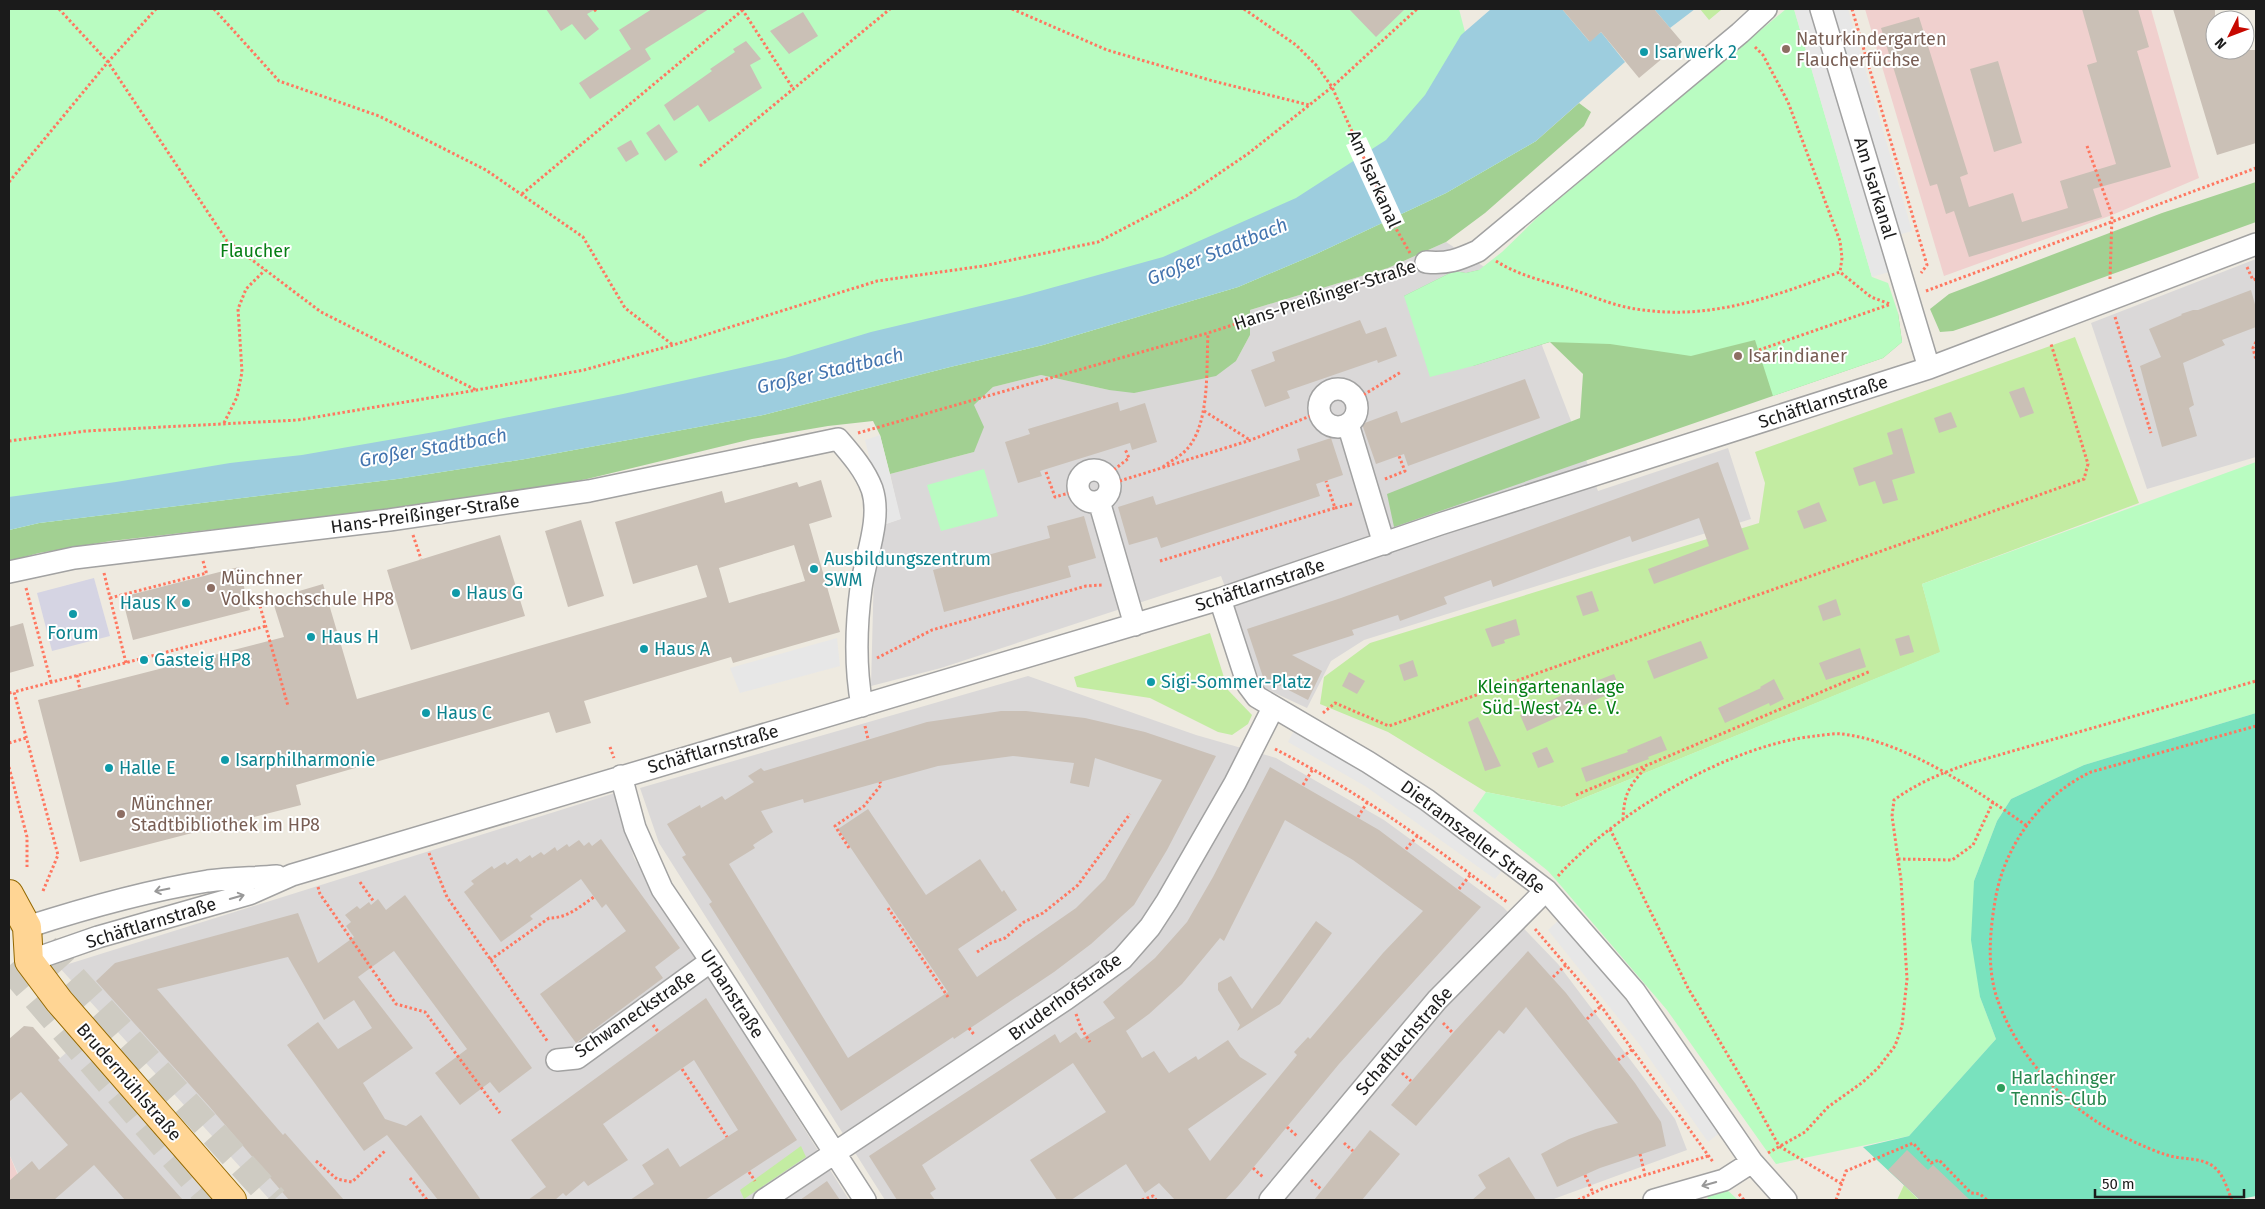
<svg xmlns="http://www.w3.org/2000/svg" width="2265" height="1209" font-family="'Fira Sans',sans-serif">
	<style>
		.residential { fill: #dad8d8 }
		.commercial { fill: #f0d0ce }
		.grass { fill: #c3eca2 }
		.forest { fill: #a2d092 }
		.park { fill: #b9fcc1 }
		.pitch { fill: #79e2be }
		.parking { fill: #e7e7e7 }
		.plaza { fill: #d5d4e3 }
		.water { fill: #9dcdde }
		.pier { fill: #fff }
		.building { fill: #cac0b6; fill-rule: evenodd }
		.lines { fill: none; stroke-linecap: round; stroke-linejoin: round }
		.highway-tunnel { stroke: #cecbc2; stroke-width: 28; stroke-dasharray: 28 14; stroke-linecap: butt }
		.minor-casing { stroke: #a2a2a2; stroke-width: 24 }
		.major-casing { stroke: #936800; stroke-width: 30 }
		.path { stroke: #ff7760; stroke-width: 3; stroke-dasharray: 2.5 2.5; stroke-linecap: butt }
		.minor { stroke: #fff; stroke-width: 21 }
		.major { stroke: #ffd594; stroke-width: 28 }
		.oneway { stroke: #989898 }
		.education-dot { fill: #8d6e63; stroke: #fff; stroke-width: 2 }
		.culture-dot { fill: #0f9aa8; stroke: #fff; stroke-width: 2 }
		.leisure-dot { fill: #2e9e5b; stroke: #fff; stroke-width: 2 }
		.labels { text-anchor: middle; stroke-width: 4; stroke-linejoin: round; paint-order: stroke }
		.education-label { font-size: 18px; fill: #785e54; stroke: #fff; text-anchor: start }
		.culture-label { font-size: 18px; fill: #0d838f; stroke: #fff; text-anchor: start }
		.street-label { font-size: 18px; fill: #1b1b1b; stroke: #fff }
		.park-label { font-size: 18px; fill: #057e14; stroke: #fff }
		.leisure-label { font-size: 18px; fill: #27864d; stroke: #fff; text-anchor: start }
		.water-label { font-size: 19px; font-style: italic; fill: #4475af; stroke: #fff }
	</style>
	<rect width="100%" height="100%" fill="#eeeae0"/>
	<path class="residential" d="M1446,242L1521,291L1598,491L1728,448L1751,519L1364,640L1331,661L1307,708L1262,687L1221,576L941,668L871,686L874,569L886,524L900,519L890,474L974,452V405L993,387L1041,375L1109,390L1236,361L1250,335V310L1388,268Z
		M2256,259V457L2147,489L2091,323Z
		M1028,676L1196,735L1276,758L1384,820L1503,907L1558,964L1675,1119L1687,1150L1551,1200H885L659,843L640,788Z
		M615,793L634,858L849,1200H270L59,967Z
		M81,1040L219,1200H30L9,1154V1102Z"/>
	<path class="commercial" d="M1865,9H2151L2199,178L2112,215L1944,276Z
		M9,1154L17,1173L30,1200H9Z"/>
	<path class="grass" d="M1700,9H1720L1721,10L1709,20Z
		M2075,337L2139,503L1922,584L1941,652L1562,807L1486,792L1388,732L1320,704L1324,677L1370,643L1759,523L1765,483L1755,452Z
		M1210,633L1228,690L1252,715L1248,724L1232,735L1218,732L1150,698L1077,687L1074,677Z
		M801,1146L806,1157L744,1199L740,1190Z
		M1904,1185L1918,1199L1917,1200H1897Z"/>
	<path class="forest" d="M1579,103L1591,112L1584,126L1485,213L1446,242L1388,268L1250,310V335L1236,361L1216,376L1134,393L1109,390L1041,375L993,387L974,405L984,427L974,452L890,474L880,435L873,421L828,426L752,439L587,479L472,500L316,522L208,530L111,541L39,553L9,561V530L39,523L397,479L525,459L763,415L950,367L1043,345L1238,287L1316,254L1446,193L1536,141Z
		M2256,182V222L1994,317L1953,331L1940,332L1930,309L1949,294L2162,213Z
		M1479,270L1850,300L1898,313L1902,342L1883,358L1394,527L1387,494L1580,418L1583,374L1550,342L1473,366L1404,296L1454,271L1466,273Z"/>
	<path class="park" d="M9,9H1459L1465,32L1536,141L1446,193L1316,254L1238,287L1043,345L950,367L763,415L525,459L397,479L39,523L9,530Z
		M1786,9H1794L1872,277L1888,283L1898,313L1902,342L1883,358L1773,396L1755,340L1691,356L1610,344L1549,342L1473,366L1430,377L1404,296L1454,271L1466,273L1479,270L1502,252L1540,215Z
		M2256,462V713L2084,765L2011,799L1997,821L1974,881L1980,997L1996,1039L1909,1136L1776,1164L1667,1010L1562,887L1548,871L1473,811L1486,792L1562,807L1940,652L1922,584Z
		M984,469L998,516L941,531L927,485Z
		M1724,1187L1738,1200H1708L1707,1195Z"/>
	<path class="pitch" d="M2256,713V1196L2236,1200H1920L1863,1147L1909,1136L1996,1039L1980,997L1971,940L1974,881L1997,821L2011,799L2084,765Z"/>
	<path class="parking" d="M1794,9H1848L1912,231L1887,238L1896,270L1872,277Z
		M880,435L901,519L886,524L865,440Z
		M837,638L840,666L740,693L730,668Z
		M1295,729L1375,776L1504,868L1495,879L1365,786L1288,742Z
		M1559,920L1654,1034L1722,1131L1708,1142L1640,1045L1548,930Z"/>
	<path class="plaza" d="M94,578L110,636L52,651L37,593Z"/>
	<path class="water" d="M1491,9H1562L1589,41L1601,32L1625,62L1536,141L1446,193L1316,254L1238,287L1043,345L950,367L763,415L525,459L397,479L39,523L9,530V497L116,482L230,463L302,455L440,431L623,394L785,358L871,332L1022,296L1163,257L1296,198L1386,140L1425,95L1461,35Z
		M1654,9H1695L1670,28Z"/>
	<path class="pier" d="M1366,137L1405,223L1386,232L1346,145Z"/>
	<path class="building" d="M546,9H596L587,14L599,29L585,40L572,24L561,31Z
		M652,9H709L645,49L651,59L590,99L579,83L631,49L619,30Z
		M1349,9H1405L1376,37Z
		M1562,9H1654L1682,42L1639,78L1601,32L1590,42Z
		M2082,9H2138L2149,47L2137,51L2171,167L2093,189L2102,217L1969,257L1954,211L1946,214L1937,184L1930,186L1881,28L1919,17L1968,174L1960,177L1969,207L2013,193L2022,222L2068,208L2060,181L2116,164L2087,65L2097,62Z
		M2173,9H2215V50H2256V143L2217,155Z
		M803,12L818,36L789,54L770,31Z
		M746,41L761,59L750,65L762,88L709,122L698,105L674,121L664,105L712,71L710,69L735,52L733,49Z
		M1998,61L2022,143L1994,152L1970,69Z
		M659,124L678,152L665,161L646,133Z
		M631,140L639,154L626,162L617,148Z
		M2251,290L2256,308V327L2222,340L2225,345L2183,363L2194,405L2189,408L2197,436L2162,447L2140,366L2161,357L2149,329L2182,315L2181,314L2193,310H2198Z
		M1360,320L1366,334L1386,327L1397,356L1378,363L1377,360L1287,391L1290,398L1265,407L1251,370L1275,361L1272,352Z
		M1525,379L1540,418L1408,466L1404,454L1376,464L1362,424L1397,411L1401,423Z
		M2024,387L2034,413L2020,418L2009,392Z
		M1118,402L1120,411L1145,403L1157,442L1132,450L1130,443L1040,471L1042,476L1018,483L1005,442L1030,434L1028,429Z
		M1951,412L1957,427L1939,433L1934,418Z
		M1902,428L1915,473L1892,480L1898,500L1883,504L1875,481L1859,486L1853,468L1893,454L1887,433Z
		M1331,438L1343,475L1316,484L1320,496L1161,548L1157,537L1129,545L1118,507L1153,496L1156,505L1300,460L1297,449Z
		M1718,462L1749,549L1654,584L1648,569L1709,546L1699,518L1632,542L1630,536L1493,587L1491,580L1444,597L1447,604L1400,621L1398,615L1352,630L1354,635L1292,655L1322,671L1308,700L1263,677L1247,629L1341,598Z
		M821,480L832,517L809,524L840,632L733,663L731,657L584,701L591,723L556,733L549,712L296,785L301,805L80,862L38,700L284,637L272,599L323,584L357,699L707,597L697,565L633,584L615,522L722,491L725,503L797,482L799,487ZM794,545L805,581L729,603L719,568Z
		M1819,502L1827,521L1804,529L1797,511Z
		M1084,516L1096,558L1068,566L1071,577L944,612L933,570L1050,538L1047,526Z
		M581,520L604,596L568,607L545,531Z
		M500,535L525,616L411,650L387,570Z
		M239,567L250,610L133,640L122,597Z
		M1592,591L1599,611L1583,616L1576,596Z
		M1836,599L1841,615L1823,621L1818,606Z
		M1516,619L1520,635L1504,640L1505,643L1492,647L1485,629Z
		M23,623L34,666L9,673V627Z
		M1909,635L1914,652L1900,656L1895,639Z
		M1701,641L1708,658L1654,679L1647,661Z
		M1860,648L1866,667L1826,680L1819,663Z
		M1413,660L1418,676L1404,681L1399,665Z
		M1349,672L1365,681L1357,694L1342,686Z
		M1614,674L1620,689L1527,731L1520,715L1573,690Z
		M1774,679L1784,699L1770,706L1769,703L1725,723L1718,708L1761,688L1760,687Z
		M1001,711H1026L1085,718L1145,732L1216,756L1167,850L1134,905L1091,944L1054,972L954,1039L953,1037L841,1111L709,904L712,902L682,857L686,855L667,824L700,805L701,808L722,796L725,800L754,782L748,776L761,768L764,771L927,722ZM1013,756L1074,763L1070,783L1089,787L1095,758L1162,780L1105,879L1076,908L977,977L958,949L1017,910L1004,890L1002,892L980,859L926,895L868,809L838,829L948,992L848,1058L729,864L755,848L753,845L773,832L761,811L803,799L804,803L938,766Z
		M1478,717L1501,766L1485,771L1468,722Z
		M1661,736L1667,750L1648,757L1649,759L1586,782L1581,768L1628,752L1627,750Z
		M1547,747L1554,762L1538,768L1532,753Z
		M1270,767L1379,830L1481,907L1339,1064L1238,1186L1225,1200H1175L1159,1183L1145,1193L1126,1164L1071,1200H1057L1030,1160L1106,1112L1073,1063L922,1165L936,1189L930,1193L935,1200H897L869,1156L1055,1034L1060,1043L1076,1032L1081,1039L1115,1018L1103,1002L1155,958L1187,922L1213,877ZM1285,820L1353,860L1423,911L1383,953L1310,1039L1308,1037L1294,1052L1297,1055L1210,1161L1188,1129L1267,1074L1240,1057L1228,1040L1198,1060L1196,1056L1169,1073L1154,1051L1142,1058L1126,1031L1149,1014L1182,984L1220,938L1224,941Z
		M601,839L680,948L655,967L663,978L576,1043L540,994L626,931L606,904L602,908L581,879L530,916L533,919L501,942L464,892L474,884L471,881L492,866L494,869L505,862L507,865L517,858L520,862L530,855L532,858L541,852L544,855L555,847L557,851L567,844L569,847L579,840L584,846L589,842L592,846Z
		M405,895L532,1068L499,1093L490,1082L460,1105L435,1073L467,1049L394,951L358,977L413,1048L363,1083L385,1119L406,1126L421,1115L481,1200H438L387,1135L364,1151L287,1045L318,1022L338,1049L372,1028L354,1000L324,1020L288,957L157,989L283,1135L285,1133L344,1200H289L209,1106L96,981L115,963L298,913L318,963L354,937L346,926L351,922L345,915L357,906L360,909L369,902L371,905L378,899L386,910Z
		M1316,921L1332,933L1280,1004L1237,1031L1240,1025L1218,990V983L1231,976L1252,1009Z
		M1528,951L1566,993L1635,1083L1661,1122L1666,1146L1600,1168L1557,1187L1541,1154L1569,1139L1596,1129L1618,1123L1526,1007L1504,1034L1499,1030L1416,1126L1391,1105L1453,1033Z
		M706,998L797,1140L705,1200H630L654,1184L642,1165L668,1148L680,1167L738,1130L694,1060L603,1124L628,1160L588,1186L584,1181L566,1196L563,1193L555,1200H528L546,1187L511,1140Z
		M24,1026L33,1027L60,1058L58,1060L183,1200H125L94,1165L54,1200H9V1181L32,1161L39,1170L68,1145L21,1092L9,1102V1039Z
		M1370,1130L1400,1154L1362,1200H1314Z
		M1907,1150L1928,1170L1933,1165L1970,1200H1920L1888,1170Z
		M1509,1157L1536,1200H1472L1486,1188L1478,1175Z
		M827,1181L840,1200H800Z"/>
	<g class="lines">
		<path class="highway-tunnel" d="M17,916L274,1200
			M9,966L211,1200"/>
		<g class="minor-casing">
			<path id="minor" d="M1821,9L1929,368
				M1426,262C1448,264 1458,260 1478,251L1740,33L1766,9
				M1319 408a19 19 0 1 1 38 0a19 19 0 1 1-38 0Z
				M1348,424L1384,544
				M1078 486a16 16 0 1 1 32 0a16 16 0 1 1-32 0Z
				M1099,501L1135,625
				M9,572L74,558L389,520L589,491L838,439C851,454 865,470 872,489C882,519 865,558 861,588C856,626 855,668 862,706
				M1220,599L1248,685L1257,697L1368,762L1427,800L1546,890L1635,992L1752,1162L1786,1200
				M621,776L635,828L662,889L711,961L865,1200
				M27,927C86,908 146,891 208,881C231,878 254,878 277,876
				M29,961L98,937L249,894L292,875L1220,599L1440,524L1929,368L2256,244
				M557,1060L577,1058L711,961
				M764,1200L1066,999L1122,959L1150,927L1167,901L1235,783L1273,708
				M1270,1200L1437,1000L1546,890
				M1654,1200L1724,1180L1752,1162"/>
		</g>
		<g class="major-casing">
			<path id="major" d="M9,894L27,927L29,961L59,1001L232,1200"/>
		</g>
		<path class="path" d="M59,9L108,62L227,241L321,312L476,390
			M214,9L279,81L379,116L486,170L583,237L625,308L673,345
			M742,9L794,90
			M1012,9L1107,50L1213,81L1309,105
			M1244,9L1296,45L1316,65L1332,87L1395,227L1410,253
			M1852,9L1927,265L1921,273
			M594,11L597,9
			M1755,47L1763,55L1788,102L1840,241L1842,258L1840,272
			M2087,146L2112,215L2110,279
			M700,166L890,9
			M9,182L108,62L156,9
			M522,194L744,9
			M1496,261C1519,276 1548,282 1574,290C1594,297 1615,306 1636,309C1711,321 1771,297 1840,272L1871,297L1890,304
			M2247,267L2253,280L2256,279
			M1926,291L2256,168
			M2115,317L2151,433
			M2256,342L2253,348L2256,360
			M1759,350L1891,304
			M1355,400L1401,372
			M1204,411L1250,440
			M224,423L237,397L242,372L238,309L246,289L265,270
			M858,433L1208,333L1407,268
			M9,441L86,431L298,420L477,390L584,370L673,345L877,281L983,266L1098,242L1186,196L1249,153L1332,87L1417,9
			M1163,467C1169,462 1177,458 1183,453C1211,429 1206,368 1208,333
			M1046,472L1055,497L1079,490
			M1106,476L1129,458L1125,449
			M1385,479L1405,471L1399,456
			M1110,484L1251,440L1320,412
			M1335,508L1352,504
			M413,535L421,559
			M203,561L207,575
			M1160,561L1335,508L1326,481
			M104,573L126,663
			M26,588L51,682
			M110,598L207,573
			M260,606L288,706
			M877,658L932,630L1086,586L1102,585
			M77,675L80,690
			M9,693L14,692
			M1323,713L1335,703L1389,726L2084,479L2088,464L2051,344
			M865,726L868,739
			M9,743L26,738
			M610,747L614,758
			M1275,749C1359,792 1433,845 1507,902
			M9,767L27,837V867
			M1303,785L1313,769
			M1576,795L1871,671
			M1358,817L1368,801
			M1623,820C1624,793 1629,787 1646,767
			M1610,829L1688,988L1745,1084L1779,1146L1842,1184
			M849,848L835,826L864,806L881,785L880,782
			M1406,849L1418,835
			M429,853L447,897L548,1042
			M1898,859L1952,860L1973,845L1993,802
			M1558,876C1615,813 1731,744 1816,736C1824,735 1834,733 1842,734C1904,741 1977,790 2027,826
			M360,882L374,902
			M318,887L320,894L396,1004L425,1012L500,1113
			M1459,889L1471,874
			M43,891L58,855L14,692L266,626
			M888,908L948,997
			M1535,929L1601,1006L1713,1162
			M977,952L991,943L1005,938L1024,922L1043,913L1078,885L1130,814
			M490,960L549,918C568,918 579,907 594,897
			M1553,977L1566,965
			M1076,1014L1081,1028L1090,1042
			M1587,1019L1601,1006
			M1443,1023L1453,1033
			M653,1025L659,1033
			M969,1028L975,1036
			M1618,1060L1633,1049
			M682,1069L727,1137
			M1402,1073L1411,1081
			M1287,1127L1298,1137
			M1344,1143L1353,1151
			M1768,1153L1805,1132L1828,1107L1863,1082L1878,1068L1895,1046L1902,1026L1907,979L1901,880L1892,816L1894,800C1917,783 1944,772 1971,763L2256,681
			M1640,1154L1645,1175
			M316,1161L337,1179L352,1182L385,1151
			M1253,1168L1264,1178
			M749,1172L755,1181
			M1585,1175L1593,1193
			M410,1178L427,1200
			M1311,1180L1322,1190
			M1739,1194L1744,1200
			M1142,1200L1153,1196L1156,1200
			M1578,1200L1606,1187L1708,1156
			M1836,1200L1846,1171L1913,1143L1931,1163L1939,1160L1971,1193L1980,1194L1987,1200
			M2232,1200C2227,1189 2224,1175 2214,1167C2202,1157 2182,1160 2167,1155C2154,1151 2141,1145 2128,1139C2069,1112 2016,1057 1996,995C1987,965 1990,931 1995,901C2004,846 2040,796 2091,772L2256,726"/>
		<use href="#minor" class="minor"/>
		<use href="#major" class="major"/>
	</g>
	<defs><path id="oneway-shaft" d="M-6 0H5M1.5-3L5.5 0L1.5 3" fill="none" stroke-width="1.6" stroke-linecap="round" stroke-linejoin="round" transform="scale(1.25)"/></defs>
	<g class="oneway">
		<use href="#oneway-shaft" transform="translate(162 890) rotate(169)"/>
		<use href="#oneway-shaft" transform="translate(237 897) rotate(-16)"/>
		<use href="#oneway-shaft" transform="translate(1709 1184) rotate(164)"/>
	</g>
	<g class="education-dot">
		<circle cx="1786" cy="49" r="5"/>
		<circle cx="1738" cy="356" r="5"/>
		<circle cx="211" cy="588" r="5"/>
		<circle cx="121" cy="814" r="5"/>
	</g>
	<g class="culture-dot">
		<circle cx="1644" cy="52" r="5"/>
		<circle cx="814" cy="569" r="5"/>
		<circle cx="456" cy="593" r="5"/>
		<circle cx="186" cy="603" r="5"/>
		<circle cx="73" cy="614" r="5"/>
		<circle cx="311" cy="637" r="5"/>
		<circle cx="644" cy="649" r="5"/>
		<circle cx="144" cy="660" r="5"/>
		<circle cx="1151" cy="682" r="5"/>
		<circle cx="426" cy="713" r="5"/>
		<circle cx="225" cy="760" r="5"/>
		<circle cx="109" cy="768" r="5"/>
	</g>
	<circle class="leisure-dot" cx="2001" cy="1088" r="5"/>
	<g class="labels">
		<g class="education-label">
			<text x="1796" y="45">Naturkindergarten<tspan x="1796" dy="21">Flaucherfüchse</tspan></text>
			<text x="1748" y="362">Isarindianer</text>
			<text x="221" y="584">Münchner<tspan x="221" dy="21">Volkshochschule HP8</tspan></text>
			<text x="131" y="810">Münchner<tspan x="131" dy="21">Stadtbibliothek im HP8</tspan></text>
		</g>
		<g class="culture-label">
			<text x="1654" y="58">Isarwerk 2</text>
			<text x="824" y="565">Ausbildungszentrum<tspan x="824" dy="21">SWM</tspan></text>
			<text x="466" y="599">Haus G</text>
			<text x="176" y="609" text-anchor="end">Haus K</text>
			<text x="73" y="639" text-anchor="middle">Forum</text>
			<text x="321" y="643">Haus H</text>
			<text x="654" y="655">Haus A</text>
			<text x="154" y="666">Gasteig HP8</text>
			<text x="1161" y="688">Sigi-Sommer-Platz</text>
			<text x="436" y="719">Haus C</text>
			<text x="235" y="766">Isarphilharmonie</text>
			<text x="119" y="774">Halle E</text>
		</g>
		<g class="street-label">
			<text transform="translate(1374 179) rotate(66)" y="6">Am Isarkanal</text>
			<text transform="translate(1875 188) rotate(73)" y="6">Am Isarkanal</text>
			<text transform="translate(1325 295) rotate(-18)" y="6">Hans-Preißinger-Straße</text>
			<text transform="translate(1823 402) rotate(-18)" y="6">Schäftlarnstraße</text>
			<text transform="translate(425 514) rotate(-8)" y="6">Hans-Preißinger-Straße</text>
			<text transform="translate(1260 585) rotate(-18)" y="6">Schäftlarnstraße</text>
			<text transform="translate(713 749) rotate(-16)" y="6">Schäftlarnstraße</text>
			<text transform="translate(1473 837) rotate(37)" y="6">Dietramszeller Straße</text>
			<text transform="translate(151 923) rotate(-17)" y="6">Schäftlarnstraße</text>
			<text transform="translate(732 994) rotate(57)" y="6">Urbanstraße</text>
			<text transform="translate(1065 997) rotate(-36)" y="6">Bruderhofstraße</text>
			<text transform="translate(635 1014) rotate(-34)" y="6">Schwaneckstraße</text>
			<text transform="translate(1404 1041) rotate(-49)" y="6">Schaftlachstraße</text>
			<text transform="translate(129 1082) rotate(49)" y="6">Brudermühlstraße</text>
		</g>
		<g class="park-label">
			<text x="255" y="257">Flaucher</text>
			<text x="1551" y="693">Kleingartenanlage<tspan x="1551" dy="21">Süd-West 24 e. V.</tspan></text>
		</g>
		<g class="leisure-label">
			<text x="2011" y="1084">Harlachinger<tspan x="2011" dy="21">Tennis-Club</tspan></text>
		</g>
		<g class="water-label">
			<text transform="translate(1217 251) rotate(-22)" y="7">Großer Stadtbach</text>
			<text transform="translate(830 370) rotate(-13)" y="7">Großer Stadtbach</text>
			<text transform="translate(433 447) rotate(-10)" y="7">Großer Stadtbach</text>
		</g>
	</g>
	<rect width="2265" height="1209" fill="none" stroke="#1b1b1b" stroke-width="20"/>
	<g transform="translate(2230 35) rotate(228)"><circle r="24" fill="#ffffff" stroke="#a4a4a4"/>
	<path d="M0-4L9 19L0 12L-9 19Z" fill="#c70800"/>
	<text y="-8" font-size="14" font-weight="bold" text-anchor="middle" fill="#1b1b1b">N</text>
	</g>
	<path d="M2095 1189v8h149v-8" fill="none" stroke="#1b1b1b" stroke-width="2.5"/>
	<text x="2102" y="1189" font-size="15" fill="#1b1b1b" stroke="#ffffff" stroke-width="4" paint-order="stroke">50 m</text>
</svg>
